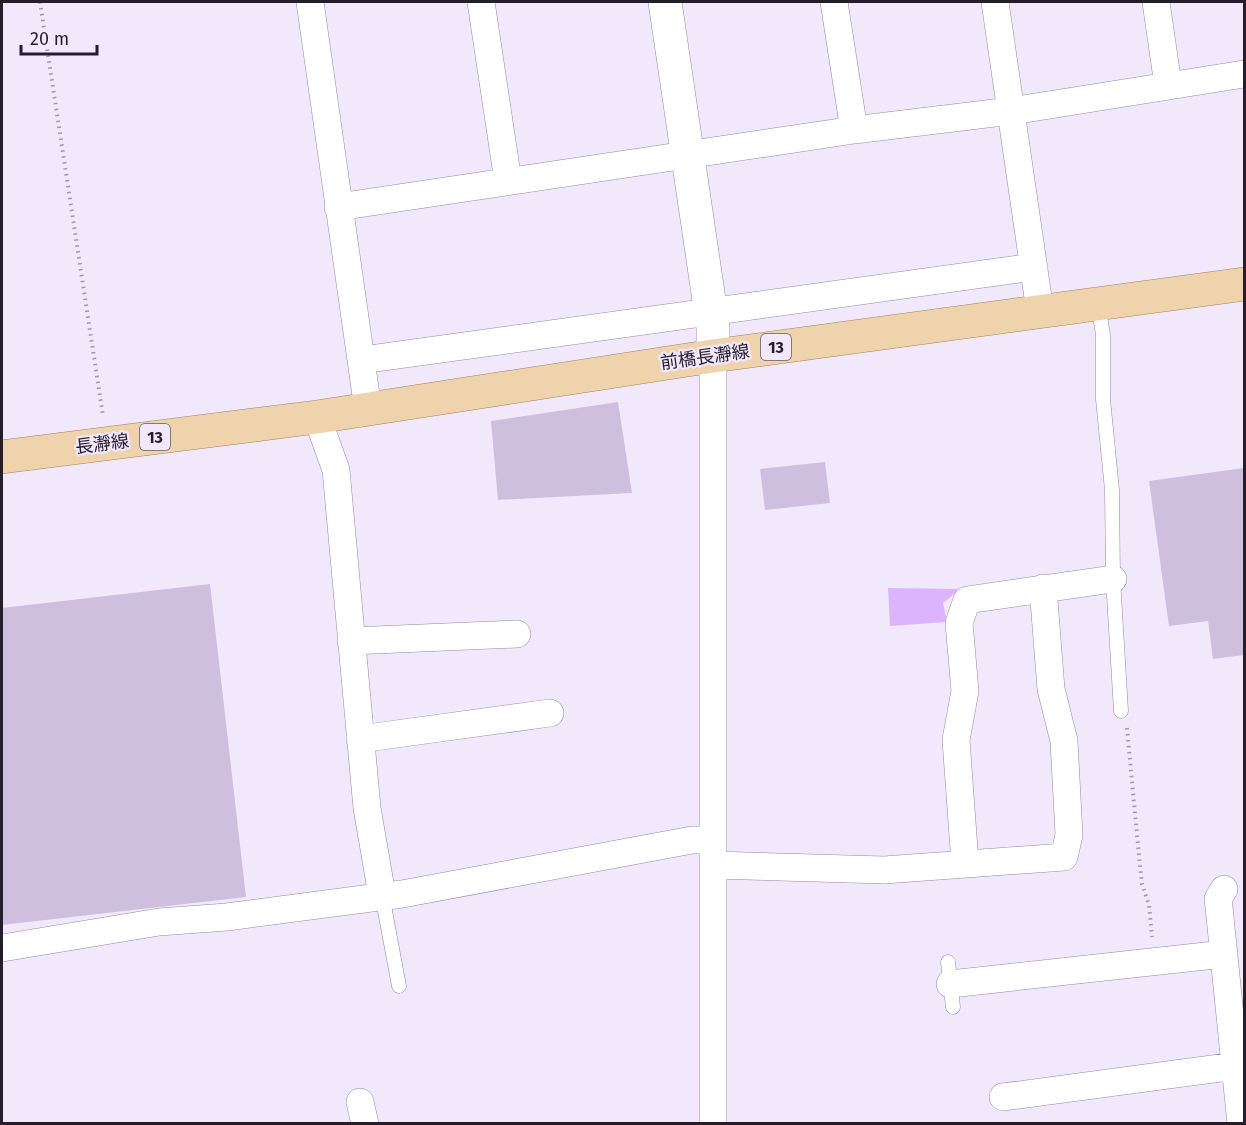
<svg xmlns="http://www.w3.org/2000/svg" width="1246" height="1125" font-family="'Fira Sans','Noto Sans JP',sans-serif">
	<style>
		.green { fill: #dcb4fe }
		.building { fill: #cfbfde }
		.lines { fill: none; stroke-linecap: round; stroke-linejoin: round }
		.service-casing { stroke: #9586a4; stroke-width: 15 }
		.minor-casing { stroke: #9586a4; stroke-width: 28 }
		.tertiary-casing { stroke: #9586a4; stroke-width: 34 }
		.primary-casing { stroke: #a1805c; stroke-width: 34 }
		.path { stroke: #a098a8; stroke-width: 4; stroke-dasharray: 1.5 4.5; stroke-linecap: butt }
		.service { stroke: #fff; stroke-width: 14 }
		.minor { stroke: #fff; stroke-width: 27 }
		.tertiary { stroke: #fff; stroke-width: 33 }
		.primary { stroke: #efd3ad; stroke-width: 33 }
		.labels { text-anchor: middle; stroke-width: 4.5; stroke-linejoin: round; paint-order: stroke }
		.shield { fill: #f2e8fc; stroke: #625b69; stroke-width: 1.5 }
		.shield-label { font-size: 16px; font-weight: bold; fill: #241e2a }
		.street-label { font-size: 18px; fill: #241e2a; stroke: #f2e8fc }
	</style>
	<rect width="100%" height="100%" fill="#f2e8fc"/>
	<path class="green" d="M888,588L960,589L943,603L947,622L890,626Z"/>
	<path class="building" d="M618,402L632,493L498,500L491,421Z
		M825,462L830,503L765,510L760,469Z
		M1244,468V655L1213,659L1208,621L1169,626L1149,481Z
		M210,584L246,897L2,925V608Z"/>
	<g class="lines">
		<g class="service-casing">
			<path id="service" d="M1098,303L1103,335V399L1112,490L1113,579L1121,711
				M382,895L399,986
				M948,962L953,1007"/>
		</g>
		<g class="minor-casing">
			<path id="minor" d="M310,2L368,409
				M481,2L508,181
				M834,2L854,130
				M995,2L1040,311
				M1156,2L1168,85
				M338,207L854,130L1011,111L1244,74
				M713,356V1124
				M362,360L1034,267
				M317,417L336,470L367,808L382,895
				M351,641L517,634
				M360,739L550,713
				M965,863L956,740L965,691L959,623L967,600L1113,579
				M714,865L884,870L1064,857L1069,835L1064,741L1051,689L1043,588
				M1224,889L1218,899L1219,907L1241,1124
				M2,948L159,922L227,917L402,894L692,840H713
				M950,984L1224,954
				M1003,1097L1235,1066
				M360,1102L365,1124"/>
		</g>
		<g class="tertiary-casing">
			<path id="tertiary" d="M665,2L713,327V356"/>
		</g>
		<g class="primary-casing">
			<path id="primary" d="M2,457L317,417L713,356L1244,284"/>
		</g>
		<path class="path" d="M40,2L103,416
			M1127,728L1139,856L1142,884L1149,905L1152,937"/>
		<use href="#service" class="service"/>
		<use href="#minor" class="minor"/>
		<use href="#tertiary" class="tertiary"/>
		<use href="#primary" class="primary"/>
	</g>
	<g class="labels">
		<g class="shield">
			<rect x="761" y="334" width="30" height="26" rx="4.5"/>
			<rect x="140" y="424" width="30" height="26" rx="4.5"/>
		</g>
		<g class="shield-label">
			<text x="776" y="353">13</text>
			<text x="155" y="443">13</text>
		</g>
		<g class="street-label">
			<text transform="translate(705 357) rotate(-8)" y="6">前橋長瀞線</text>
			<text transform="translate(102 444) rotate(-7)" y="6">長瀞線</text>
		</g>
	</g>
	<rect width="1246" height="1125" fill="none" stroke="#241e2a" stroke-width="6"/>
	<path d="M21 45v9h76v-9" fill="none" stroke="#241e2a" stroke-width="3"/>
	<text x="30" y="45" font-size="18" fill="#241e2a" stroke="#f2e8fc" stroke-width="4.5" paint-order="stroke">20 m</text>
</svg>
